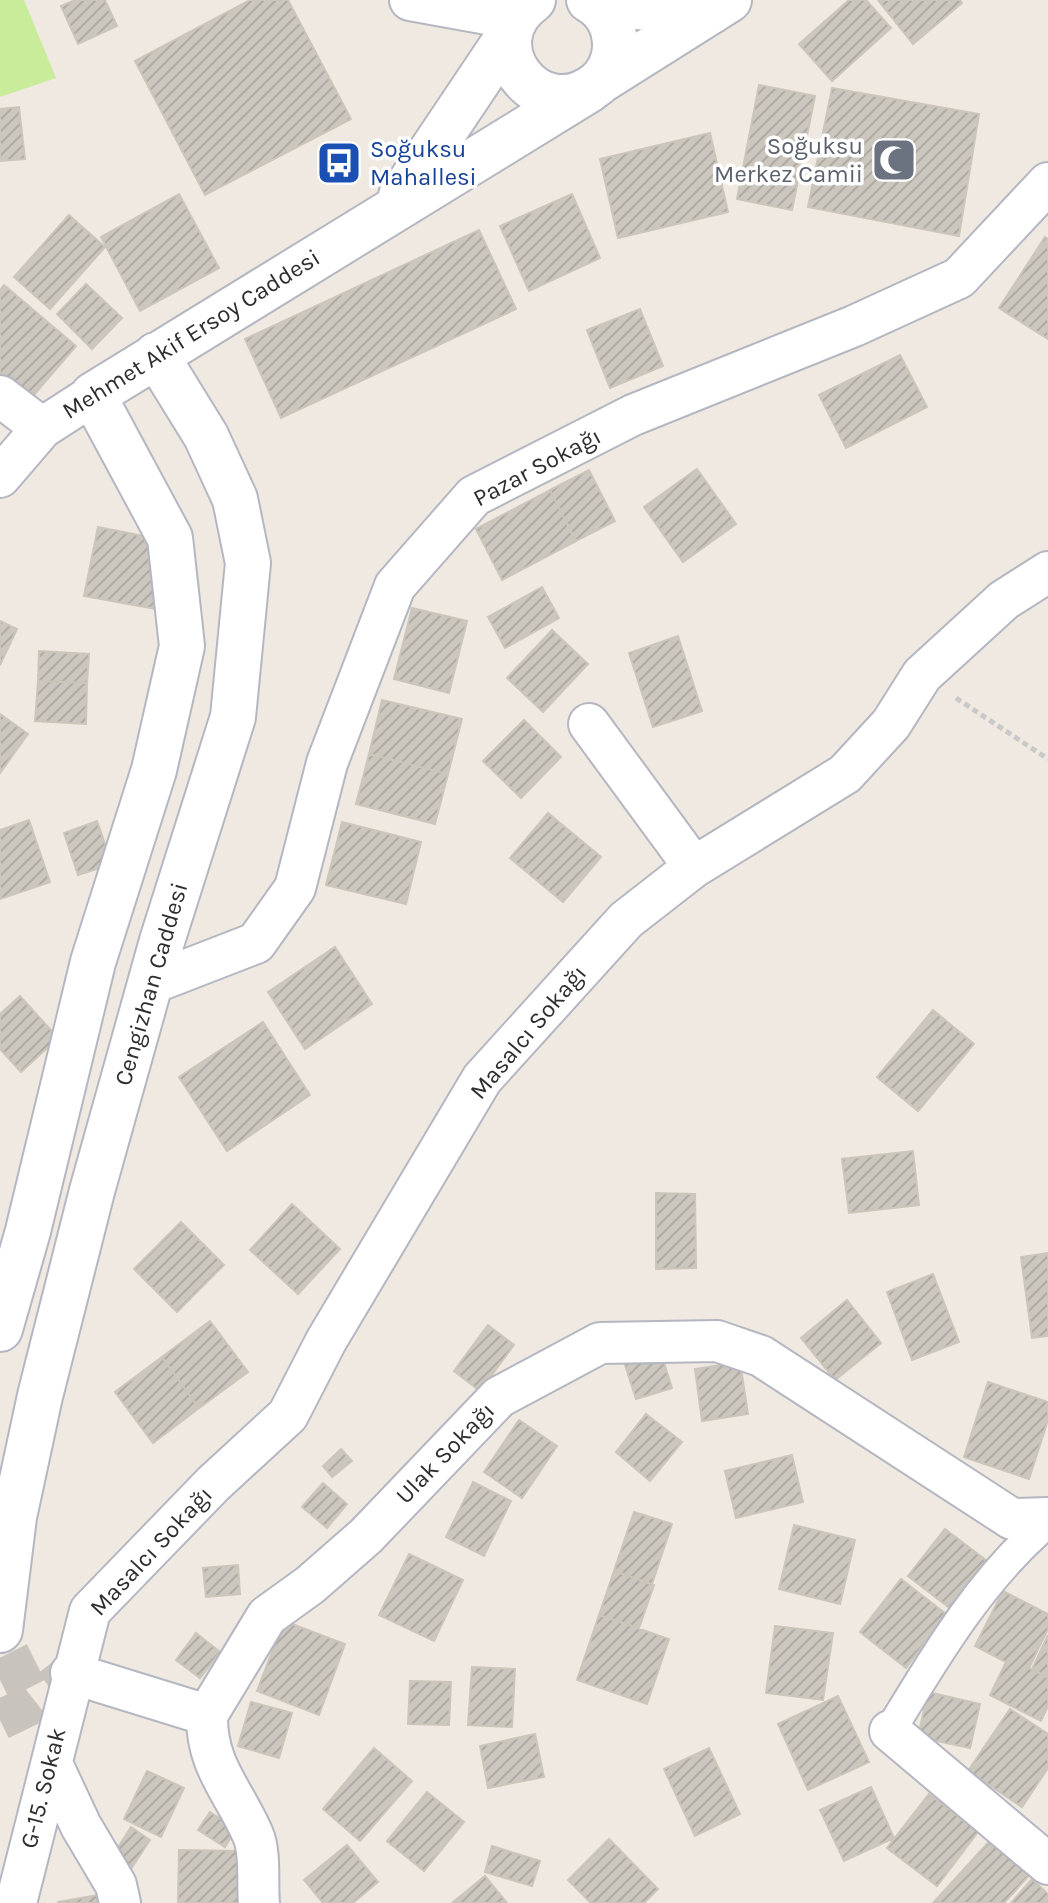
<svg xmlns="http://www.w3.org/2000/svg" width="1048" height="1903" font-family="Karla,sans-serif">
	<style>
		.pitch { fill: #c9ec9a }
		.building { fill: url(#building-hatch); stroke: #cbc5ba; stroke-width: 2 }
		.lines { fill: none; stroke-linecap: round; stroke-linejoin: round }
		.minor-tunnel { stroke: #c8c4bd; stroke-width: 40; stroke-dasharray: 40 20; stroke-linecap: butt }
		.pedestrian-casing { stroke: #b4b7c1; stroke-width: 34 }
		.minor-casing { stroke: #b4b7c1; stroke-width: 44 }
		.secondary-casing { stroke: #b4b7c1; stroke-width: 48 }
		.path { stroke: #c9c9c9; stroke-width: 5; stroke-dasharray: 6 4; stroke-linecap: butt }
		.pedestrian { stroke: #fff; stroke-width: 30 }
		.minor { stroke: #fff; stroke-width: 40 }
		.secondary { stroke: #fff; stroke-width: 44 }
		.labels { text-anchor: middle; stroke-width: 7; stroke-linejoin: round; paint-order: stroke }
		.worship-label { font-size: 24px; fill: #5b616d; stroke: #fff; text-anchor: end }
		.transit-label { font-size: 24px; fill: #164399; stroke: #fff; text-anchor: start }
		.street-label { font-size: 24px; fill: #2e2e2e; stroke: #fff }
	</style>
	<defs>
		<pattern id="building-hatch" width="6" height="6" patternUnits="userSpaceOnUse" patternTransform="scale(2)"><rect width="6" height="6" fill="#cbc7bf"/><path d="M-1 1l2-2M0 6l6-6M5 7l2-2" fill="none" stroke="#afaba4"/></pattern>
	</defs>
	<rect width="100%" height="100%" fill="#efe9e1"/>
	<path class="pitch" d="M0,0H24L56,78L0,97Z"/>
	<path class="building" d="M75,0H105L117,26L78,44L61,6Z
		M250,0H288L351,119L205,195L135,61Z
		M849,0H866L891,28L832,81L799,44Z
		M878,0H960L962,3L913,44Z
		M759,85L815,96L792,210L737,199Z
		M832,88L979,114L959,236L808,207Z
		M19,107L25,159L0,161V109Z
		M710,133L728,212L618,238L600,159Z
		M179,194L219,268L140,311L101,237Z
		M572,194L600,258L529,291L500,226Z
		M69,215L105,247L50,309L14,277Z
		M479,230L516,309L281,418L245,339Z
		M1045,237L1048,239V339L999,308Z
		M86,284L122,318L92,349L57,314Z
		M4,285L76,346L26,404L0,382V290Z
		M640,309L663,366L610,388L587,330Z
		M900,355L927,407L846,448L819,395Z
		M697,469L736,524L683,562L644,507Z
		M589,470L615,521L576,541L550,490Z
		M550,490L576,541L502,580L476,529Z
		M98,527L169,541L156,609L84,596Z
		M542,587L559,618L505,648L488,617Z
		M412,608L467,621L449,693L394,679Z
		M0,621L17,629L0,665Z
		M552,630L588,664L543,712L507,678Z
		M678,636L702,711L653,727L629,653Z
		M39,651L89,654L87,683L38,681Z
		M38,681L87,683L86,724L35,721Z
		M382,700L462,719L448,774L369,754Z
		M0,714L28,734L0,773Z
		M524,720L561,757L521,798L483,761Z
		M369,754L448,774L435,824L356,804Z
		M548,813L601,857L563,902L510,858Z
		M29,820L50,882L0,899V830Z
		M97,821L112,864L78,875L64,833Z
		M342,822L421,842L406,904L326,885Z
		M335,947L372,1004L305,1049L268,992Z
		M20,996L58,1038L21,1072L0,1049V1014Z
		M933,1010L974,1044L918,1111L877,1077Z
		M263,1022L310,1095L227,1151L179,1077Z
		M913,1151L919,1205L849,1213L842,1159Z
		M656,1193L695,1194L696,1268L656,1269Z
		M292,1204L340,1249L298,1294L250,1250Z
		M181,1222L224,1265L177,1312L134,1269Z
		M1048,1253V1336L1032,1338L1021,1257Z
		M933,1274L959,1342L912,1360L887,1292Z
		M847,1300L881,1343L835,1380L801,1338Z
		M210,1321L248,1372L199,1408L162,1357Z
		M488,1325L514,1345L480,1391L454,1371Z
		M660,1350L672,1388L636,1399L624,1362Z
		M162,1357L199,1408L153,1443L115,1392Z
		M740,1362L748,1414L702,1421L695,1369Z
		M988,1382L1048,1402V1420L1029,1479L964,1457Z
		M646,1414L682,1442L650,1481L616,1452Z
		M519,1420L557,1446L522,1498L484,1472Z
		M341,1449L352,1461L332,1477L323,1466Z
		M792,1455L803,1502L736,1518L725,1471Z
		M473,1482L511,1501L484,1556L446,1537Z
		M323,1483L347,1504L327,1528L302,1507Z
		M634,1512L672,1524L652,1584L614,1571Z
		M794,1525L855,1540L840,1604L779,1589Z
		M945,1529L987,1561L951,1609L908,1576Z
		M409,1554L463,1580L434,1641L379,1615Z
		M238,1565L240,1594L206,1597L203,1568Z
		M614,1571L654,1585L639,1628L599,1615Z
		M901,1579L946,1614L906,1668L860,1632Z
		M1003,1591L1048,1614V1629L1029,1668L1048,1678V1706L1041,1721L990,1695L1006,1662L975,1646Z
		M599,1615L669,1639L647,1704L577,1680Z
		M284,1621L345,1644L319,1715L257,1691Z
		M775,1626L833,1633L823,1700L766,1693Z
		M196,1633L220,1652L200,1678L176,1660Z
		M1048,1635V1677L1032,1669Z
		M472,1667L515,1669L512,1727L468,1725Z
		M410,1681L451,1682L449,1725L408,1724Z
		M928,1692L980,1704L970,1748L918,1737Z
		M838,1696L869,1762L808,1790L778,1724Z
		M251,1702L292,1713L279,1758L238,1746Z
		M1010,1709L1048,1734V1768L1022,1807L968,1771Z
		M535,1734L544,1777L488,1788L480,1746Z
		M374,1748L412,1781L360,1841L323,1809Z
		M709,1748L740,1814L695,1836L664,1769Z
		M147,1771L184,1788L161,1837L124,1819Z
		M871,1787L894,1838L844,1861L820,1810Z
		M427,1792L464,1822L424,1871L387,1841Z
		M929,1794L978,1832L937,1886L887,1848Z
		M210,1812L236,1829L225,1847L198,1830Z
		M131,1827L150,1840L131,1869L112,1857Z
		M996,1834L1035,1869L1004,1903H933Z
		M609,1839L658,1889L644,1903H591L568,1880Z
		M347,1845L378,1882L353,1903H323L304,1880Z
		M492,1846L540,1861L532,1886L485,1872Z
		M179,1850L239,1851L238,1903H178Z
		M485,1876L507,1903H452Z
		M1032,1879L1048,1894V1903H1011Z
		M104,1894L105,1903H58V1902Z"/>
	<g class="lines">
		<path class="minor-tunnel" d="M0,1680L38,1661L71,1673
			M0,1720L29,1706L71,1673"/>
		<g class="pedestrian-casing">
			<path id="pedestrian" d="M890,1731C934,1658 982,1577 1048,1522"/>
		</g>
		<g class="minor-casing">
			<path id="minor" d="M410,0L515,19
				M0,396L42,428
				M0,477L42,428L93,395
				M589,724L694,867
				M150,984L256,943L295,888L327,763L395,586L474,496L633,415L854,326L959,278L1048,183
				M71,1673L207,1715L267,1616L310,1585L366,1536L499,1397L600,1343L717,1341L761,1356L1012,1519L1048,1518
				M207,1715C206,1766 234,1791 253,1835C261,1853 257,1883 259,1903
				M890,1731L1048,1864
				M52,1764L81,1826L116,1885L120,1903
				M16,1903L90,1611L213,1484L288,1415L326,1341L482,1079L626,920L694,867L845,774L891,724L922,675L1004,600L1048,572"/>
		</g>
		<g class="secondary-casing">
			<path id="secondary" d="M533,0C473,43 538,130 597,84C608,75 615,60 615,46C615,26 607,10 589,0
				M599,5L712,11
				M602,80L729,0
				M401,196L509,35
				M0,1329L28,1231L93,962L154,770L182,646L170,538L93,395L589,90
				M0,1630L14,1517L40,1396L92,1191L162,941L233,717L248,563L235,499L206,436L156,355"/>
		</g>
		<path class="path" d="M956,698L1048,759"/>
		<use href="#pedestrian" class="pedestrian"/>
		<use href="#minor" class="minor"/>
		<use href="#secondary" class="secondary"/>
	</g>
	<defs>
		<g id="mosque-square" transform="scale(2.3)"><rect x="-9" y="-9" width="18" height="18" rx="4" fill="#6b7280" stroke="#fff"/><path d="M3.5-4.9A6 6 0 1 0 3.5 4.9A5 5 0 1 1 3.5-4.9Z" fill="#fff"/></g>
		<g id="bus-square" transform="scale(2.3)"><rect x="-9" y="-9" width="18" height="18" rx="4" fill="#1a4fb4" stroke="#fff"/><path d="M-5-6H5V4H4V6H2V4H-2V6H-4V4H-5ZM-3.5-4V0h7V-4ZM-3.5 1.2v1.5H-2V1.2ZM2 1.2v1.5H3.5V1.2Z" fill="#fff"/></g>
	</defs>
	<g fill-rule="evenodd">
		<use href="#mosque-square" x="894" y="160"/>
		<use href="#bus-square" x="339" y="163"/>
	</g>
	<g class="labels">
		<g class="worship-label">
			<text x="863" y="154">Soğuksu<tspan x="863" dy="28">Merkez Camii</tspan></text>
		</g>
		<g class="transit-label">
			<text x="370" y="157">Soğuksu<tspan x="370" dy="28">Mahallesi</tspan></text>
		</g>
		<g class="street-label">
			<text transform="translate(191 334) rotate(-32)" y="8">Mehmet Akif Ersoy Caddesi</text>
			<text transform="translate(537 467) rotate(-28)" y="8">Pazar Sokağı</text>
			<text transform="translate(151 984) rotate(-74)" y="8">Cengizhan Caddesi</text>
			<text transform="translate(528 1032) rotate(-50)" y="8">Masalcı Sokağı</text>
			<text transform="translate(445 1453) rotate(-46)" y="8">Ulak Sokağı</text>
			<text transform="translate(151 1551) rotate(-47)" y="8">Masalcı Sokağı</text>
			<text transform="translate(43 1788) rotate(-76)" y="8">G-15. Sokak</text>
		</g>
	</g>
</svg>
